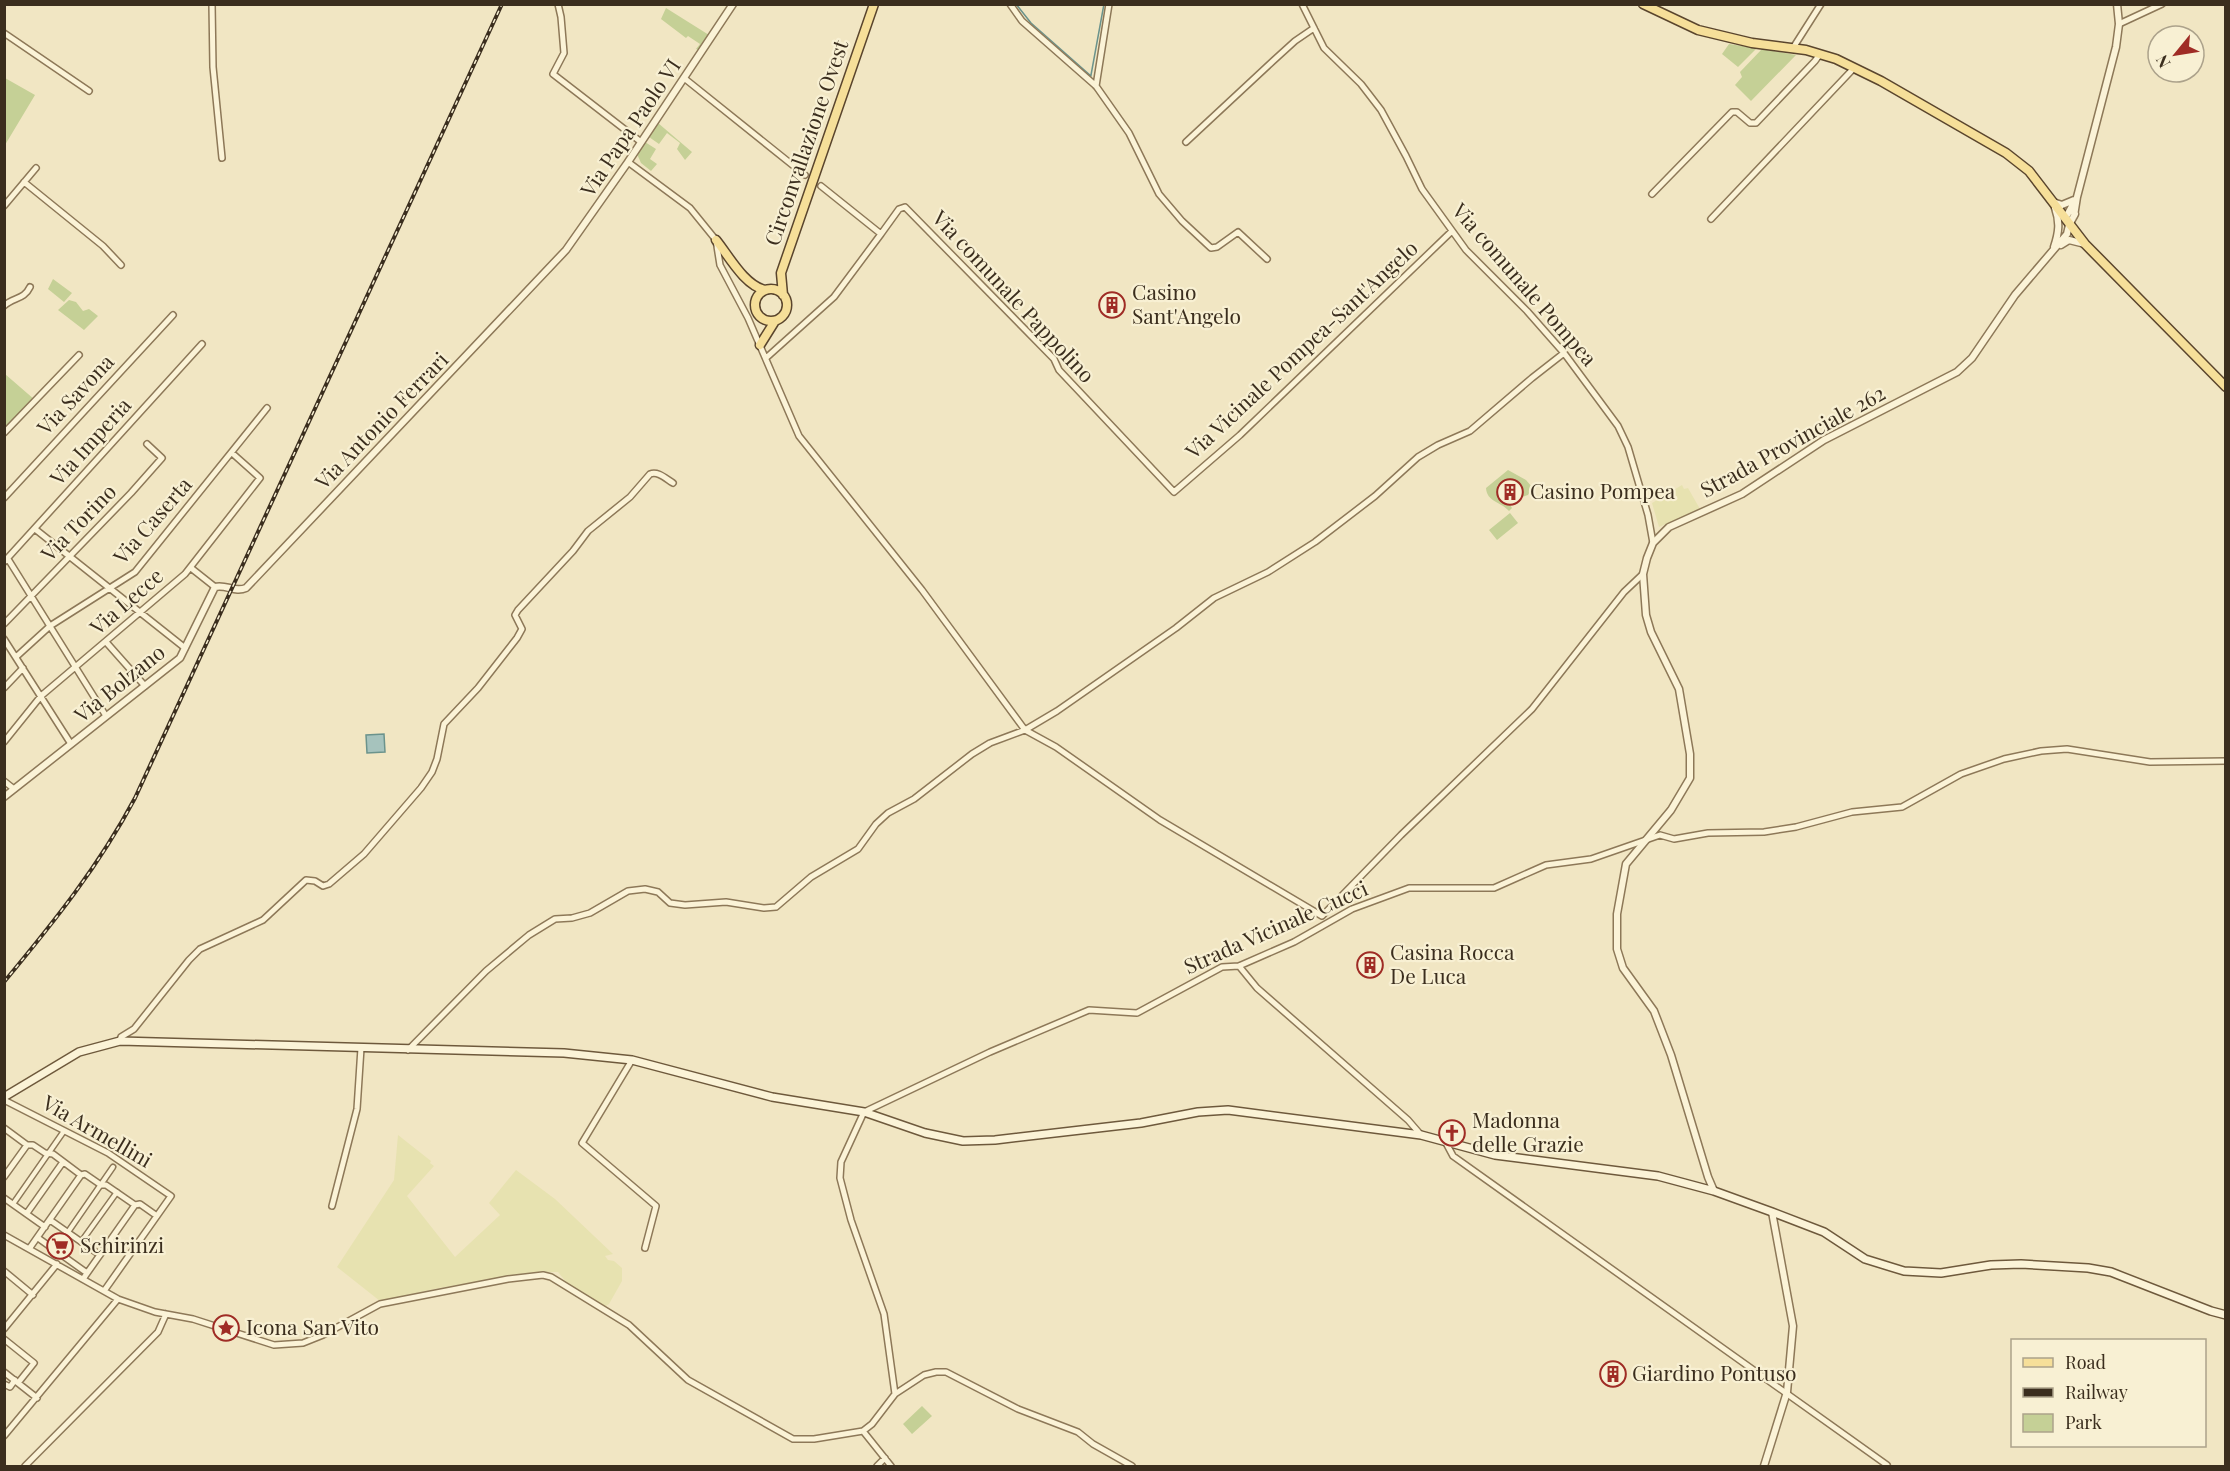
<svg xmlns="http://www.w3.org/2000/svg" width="2230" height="1471" font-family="'Playfair Display',serif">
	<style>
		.farmland { fill: #e7e2b0 }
		.green { fill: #c5d096 }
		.water { fill: #a6c3bd; stroke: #6b938c; stroke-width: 1.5 }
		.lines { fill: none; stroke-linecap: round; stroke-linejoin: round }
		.stream { stroke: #6b938c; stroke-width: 1.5 }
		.pedestrian-casing { stroke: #8d7858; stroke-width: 7 }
		.minor-casing { stroke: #8d7858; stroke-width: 8 }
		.tertiary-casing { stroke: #8d7858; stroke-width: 9 }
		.secondary-casing { stroke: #6e593c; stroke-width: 10 }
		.primary-casing { stroke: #5a452d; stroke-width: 11 }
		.pedestrian { stroke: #fbf3d7; stroke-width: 4 }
		.minor { stroke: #fbf3d7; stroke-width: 5 }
		.tertiary { stroke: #fbf3d7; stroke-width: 6 }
		.secondary { stroke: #fbf3d7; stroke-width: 7 }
		.primary { stroke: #f6df99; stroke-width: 8 }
		.rail-casing { stroke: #3b2e1e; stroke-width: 4 }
		.rail { stroke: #f8f0d3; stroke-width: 1.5; stroke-dasharray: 4.5; stroke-linecap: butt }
		.labels { text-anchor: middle; stroke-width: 4.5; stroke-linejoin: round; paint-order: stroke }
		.street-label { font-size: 21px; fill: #3b2e1e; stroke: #f8f0d3 }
		.poi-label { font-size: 21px; fill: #3b2e1e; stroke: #f8f0d3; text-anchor: start }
	</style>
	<rect width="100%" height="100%" fill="#f1e6c3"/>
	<path class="farmland" d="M1682,485L1684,489L1688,488L1700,509L1659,527L1652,503Z
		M398,1135L431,1161L430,1163L434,1166L407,1196L455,1257L500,1215L489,1203L516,1170L555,1199L613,1254L605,1256L608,1260L614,1261L622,1268V1281L609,1304L604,1307L591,1299L567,1283L558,1272H535L439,1288L380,1301L337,1267L394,1180Z"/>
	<path class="green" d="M666,8L709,35L699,50L696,49L700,44L688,36L686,38L661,19Z
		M1729,44L1755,48L1756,49L1738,67L1722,54Z
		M1762,49L1796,55L1751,101L1735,85L1742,77L1740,72Z
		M5,78L35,95L5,145H4Z
		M658,123L692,152L685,160L677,149L680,143L667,133L659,144L649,137Z
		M645,142L656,149L650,159L657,164L651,171L641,163L637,154Z
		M53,279L72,293L64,302L48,289Z
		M69,300L76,302L83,311L89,309L98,316L84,330L58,310Z
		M5,374L35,400L5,431Z
		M1508,470L1526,480L1532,487L1528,495L1522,497L1506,479L1497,486L1512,508L1509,511C1500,501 1487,502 1486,488Z
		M1510,513L1518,523L1497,540L1489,530Z
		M922,1406L932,1416L912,1434L903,1424Z"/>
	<path class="water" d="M384,734L385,752L367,753L366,735Z"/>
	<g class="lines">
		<path class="stream" d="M1016,4L1031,23L1091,76
			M1091,75L1104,4"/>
		<g class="pedestrian-casing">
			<path id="pedestrian" d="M13,1204L64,1131
				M68,1232L113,1167
				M81,1242L117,1192"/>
		</g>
		<g class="minor-casing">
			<path id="minor" d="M212,4L213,67L222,158
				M558,4L561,17L564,53L553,74L641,142
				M1010,4L1022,21L1096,86L1129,133L1159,194L1182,221L1211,248L1217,247L1238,232L1267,259
				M1302,4L1324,48L1361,84L1381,110L1406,156L1422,189L1466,250L1527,311L1564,353L1618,426L1628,447L1648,515L1653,543
				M2119,24L2162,4
				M4,33L89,91
				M1793,48L1821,4
				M684,78L805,175
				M1096,86L1109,4
				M1186,142L1273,61L1295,41L1314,28
				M628,162L690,208L716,240L720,265L748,318L799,436L922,590L1025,730L1056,747L1160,820L1322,916L1401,835L1532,709L1624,592L1643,574
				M24,182L103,246L121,265
				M821,186L881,234L899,209L905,207L1054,359L1059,370L1174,492L1240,435L1452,231
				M1652,194L1732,112H1737L1750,123H1756L1815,61L1820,54
				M4,206L36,168
				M1711,219L1854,68
				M4,306C13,297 24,300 30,287
				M766,358L834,297L881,234
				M4,433L79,355
				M4,498L173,315
				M35,529L185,648
				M8,559L106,716
				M4,562L202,344
				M191,568L215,587
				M4,624L131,493L162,458L147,444
				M4,639L71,744
				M106,642L145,686
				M16,657L50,626L135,572L267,408
				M4,688L23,668
				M4,742L41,696L185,574L260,478L232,453
				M4,781L14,789
				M1239,966L1257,988L1408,1120L1421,1135
				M120,1041L121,1037L134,1029L189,960L200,949L263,920L306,880L315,881L323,886L329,884L364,854L421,788L432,772L437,759L444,724L478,688L517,638L522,629L515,615L518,610L573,551L588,531L630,497L650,474C658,471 665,478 673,483
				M408,1050L486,971L529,935L555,919L572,918L590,913L628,891L645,889L658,892L670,903L685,905L726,902L764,908L776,907L811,877L858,849L876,824L888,813L914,799L972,754L990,743L1025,730L1057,711L1176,628L1214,598L1268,572L1315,542L1375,496L1418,457L1438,445L1470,431L1532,378L1564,353
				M632,1060L582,1143L656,1206L645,1248
				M4,1100L108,1153L171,1196L104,1291
				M4,1128L27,1145H33L45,1153L53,1154L81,1175L85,1174L101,1185H106L135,1205L140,1204L157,1216
				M1445,1141L1453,1156L1887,1465
				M4,1177L27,1145
				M4,1198L45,1227
				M332,1206L357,1109L361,1048
				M27,1213L63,1162
				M50,1220L100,1255
				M4,1235L118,1299L155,1312L193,1319L274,1345L303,1343L323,1335L380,1304L508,1279L543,1275L551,1277L629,1325L688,1380L793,1439H814L863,1431L872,1424L895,1394L924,1375L936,1372H946L1018,1409L1078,1432L1093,1444L1132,1466
				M38,1238L87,1273
				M29,1249L81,1175
				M4,1271L33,1295
				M83,1279L135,1205
				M4,1329L57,1264
				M4,1339L34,1363L18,1383
				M4,1372L37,1398
				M4,1384L10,1387L15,1380
				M895,1394L884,1314L851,1220L840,1178L841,1162L864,1112L990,1052L1089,1010L1137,1013L1222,967L1239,966L1294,942L1352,909L1409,888H1494L1546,865L1591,859L1660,835L1674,839L1708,833L1764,832L1796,827L1852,812L1902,807L1961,774L2004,759L2041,751L2067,749L2150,762L2226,761
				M863,1431L891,1466
				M4,1436L118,1299
				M25,1466L158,1332L166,1314
				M877,1466L885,1458"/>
		</g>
		<g class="tertiary-casing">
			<path id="tertiary" d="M2053,202L2062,205L2074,200
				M2074,216L2077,197L2116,47L2119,24L2117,4
				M2068,222L2066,217L2075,201
				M2061,245L2069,240L2085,244
				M2054,247C2059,232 2060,222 2055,208
				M4,797L180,658L215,587C226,584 235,593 246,588L566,250L628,162L733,4
				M1714,1191L1708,1177L1671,1055L1654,1011L1623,968L1617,949V914L1626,864L1671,810L1690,778V754L1679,689L1651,632L1646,615L1643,574L1647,558L1653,543L1669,527L1742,494L1824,440L1957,372L1972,358L2015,295L2067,234L2069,225L2075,214
				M1764,1466L1787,1392L1793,1326L1772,1212"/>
		</g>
		<g class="secondary-casing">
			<path id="secondary" d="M4,1097L79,1052L120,1041L564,1053L632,1060L772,1097L864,1112L925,1133L963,1141L995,1140L1141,1123L1198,1112L1228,1110L1421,1135L1495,1155L1658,1176L1714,1191L1772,1212L1824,1232L1865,1259L1904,1271L1941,1273L1991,1265L2021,1264L2088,1268L2111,1272L2211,1311L2226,1315"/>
		</g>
		<g class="primary-casing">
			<path id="primary" d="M1643,4L1698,30L1752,43L1806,50L1836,59L1881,81L2006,153L2029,171L2085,244L2226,387
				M716,240C729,256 744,285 765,290
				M755 305a16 16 0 1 1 32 0a16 16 0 1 1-32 0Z
				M783,295L781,273L874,4
				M760,345L775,321"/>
		</g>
		<use href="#pedestrian" class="pedestrian"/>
		<use href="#minor" class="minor"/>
		<use href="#tertiary" class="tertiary"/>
		<use href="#secondary" class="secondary"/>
		<use href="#primary" class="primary"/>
		<g class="rail-casing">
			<path id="rail" d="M4,982C53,923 99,866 135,798L502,4"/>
		</g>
		<use href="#rail" class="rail"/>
	</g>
	<defs>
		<g id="building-ring" transform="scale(1.35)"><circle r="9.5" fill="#f8f0d3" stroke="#9f2c25" stroke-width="1.5"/><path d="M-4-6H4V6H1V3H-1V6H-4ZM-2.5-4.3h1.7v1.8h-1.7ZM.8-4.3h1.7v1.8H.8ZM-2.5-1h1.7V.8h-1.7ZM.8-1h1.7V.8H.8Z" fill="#9f2c25"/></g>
		<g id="church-ring" transform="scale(1.35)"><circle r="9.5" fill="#f8f0d3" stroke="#9f2c25" stroke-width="1.5"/><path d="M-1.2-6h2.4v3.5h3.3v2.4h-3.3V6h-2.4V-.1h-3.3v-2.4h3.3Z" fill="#9f2c25"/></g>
		<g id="supermarket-ring" transform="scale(1.35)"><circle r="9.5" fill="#f8f0d3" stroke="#9f2c25" stroke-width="1.5"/><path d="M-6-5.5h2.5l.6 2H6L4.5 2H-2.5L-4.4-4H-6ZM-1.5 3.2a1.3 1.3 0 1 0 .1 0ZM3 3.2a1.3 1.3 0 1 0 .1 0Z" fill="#9f2c25"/></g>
		<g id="sight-ring" transform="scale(1.35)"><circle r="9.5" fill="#f8f0d3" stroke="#9f2c25" stroke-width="1.5"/><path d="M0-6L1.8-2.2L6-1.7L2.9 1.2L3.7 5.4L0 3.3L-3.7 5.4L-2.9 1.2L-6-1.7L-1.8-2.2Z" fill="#9f2c25"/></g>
	</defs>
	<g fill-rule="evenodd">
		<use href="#building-ring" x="1112" y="305"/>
		<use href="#building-ring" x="1510" y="492"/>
		<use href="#building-ring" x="1370" y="965"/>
		<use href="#church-ring" x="1452" y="1133"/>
		<use href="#supermarket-ring" x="60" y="1246"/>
		<use href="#sight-ring" x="226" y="1328"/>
		<use href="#building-ring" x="1613" y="1374"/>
	</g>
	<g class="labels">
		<g class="street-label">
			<text transform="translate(631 128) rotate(-56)" y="7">Via Papa Paolo VI</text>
			<text transform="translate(807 143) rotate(-71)" y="7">Circonvallazione Ovest</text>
			<text transform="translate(1524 285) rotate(49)" y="7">Via comunale Pompea</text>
			<text transform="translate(1013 297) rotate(47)" y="7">Via comunale Pappolino</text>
			<text transform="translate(1302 350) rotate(-43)" y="7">Via Vicinale Pompea-Sant'Angelo</text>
			<text transform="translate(76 395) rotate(-47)" y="7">Via Savona</text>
			<text transform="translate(382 421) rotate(-46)" y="7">Via Antonio Ferrari</text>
			<text transform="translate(91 442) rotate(-48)" y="7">Via Imperia</text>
			<text transform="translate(1793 442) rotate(-29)" y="7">Strada Provinciale 262</text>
			<text transform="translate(153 521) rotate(-49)" y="7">Via Caserta</text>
			<text transform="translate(79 523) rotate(-46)" y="7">Via Torino</text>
			<text transform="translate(127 602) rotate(-41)" y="7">Via Lecce</text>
			<text transform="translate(120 684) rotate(-39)" y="7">Via Bolzano</text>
			<text transform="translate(1276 928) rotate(-24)" y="7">Strada Vicinale Cucci</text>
			<text transform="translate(97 1132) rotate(30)" y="7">Via Armellini</text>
		</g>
		<g class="poi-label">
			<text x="1132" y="300">Casino<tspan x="1132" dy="24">Sant'Angelo</tspan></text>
			<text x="1530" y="499">Casino Pompea</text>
			<text x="1390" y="960">Casina Rocca<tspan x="1390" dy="24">De Luca</tspan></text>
			<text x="1472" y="1128">Madonna<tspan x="1472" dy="24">delle Grazie</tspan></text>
			<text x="80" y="1253">Schirinzi</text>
			<text x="246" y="1335">Icona San Vito</text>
			<text x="1632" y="1381">Giardino Pontuso</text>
		</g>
	</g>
	<rect width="2230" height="1471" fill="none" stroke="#3b2e1e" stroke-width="12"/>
	<rect x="2011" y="1339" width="195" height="108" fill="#f8f0d3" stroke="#aca28b" stroke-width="1.5"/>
	<rect x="2023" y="1358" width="30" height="9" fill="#f6df99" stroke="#aca28b" stroke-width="1.5"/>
	<text x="2065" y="1369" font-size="18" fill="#3b2e1e">Road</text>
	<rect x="2023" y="1388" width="30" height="9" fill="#3b2e1e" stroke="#aca28b" stroke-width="1.5"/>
	<text x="2065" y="1399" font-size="18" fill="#3b2e1e">Railway</text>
	<rect x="2023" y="1414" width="30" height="18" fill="#c5d096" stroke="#aca28b" stroke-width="1.5"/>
	<text x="2065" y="1429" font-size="18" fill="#3b2e1e">Park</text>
	<g transform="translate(2176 54) rotate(240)"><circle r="28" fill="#f8f0d3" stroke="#aca28b" stroke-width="1.5"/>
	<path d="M0-4.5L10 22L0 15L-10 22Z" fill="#9f2c25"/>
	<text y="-9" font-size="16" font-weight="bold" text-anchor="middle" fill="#3b2e1e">N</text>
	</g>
</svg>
